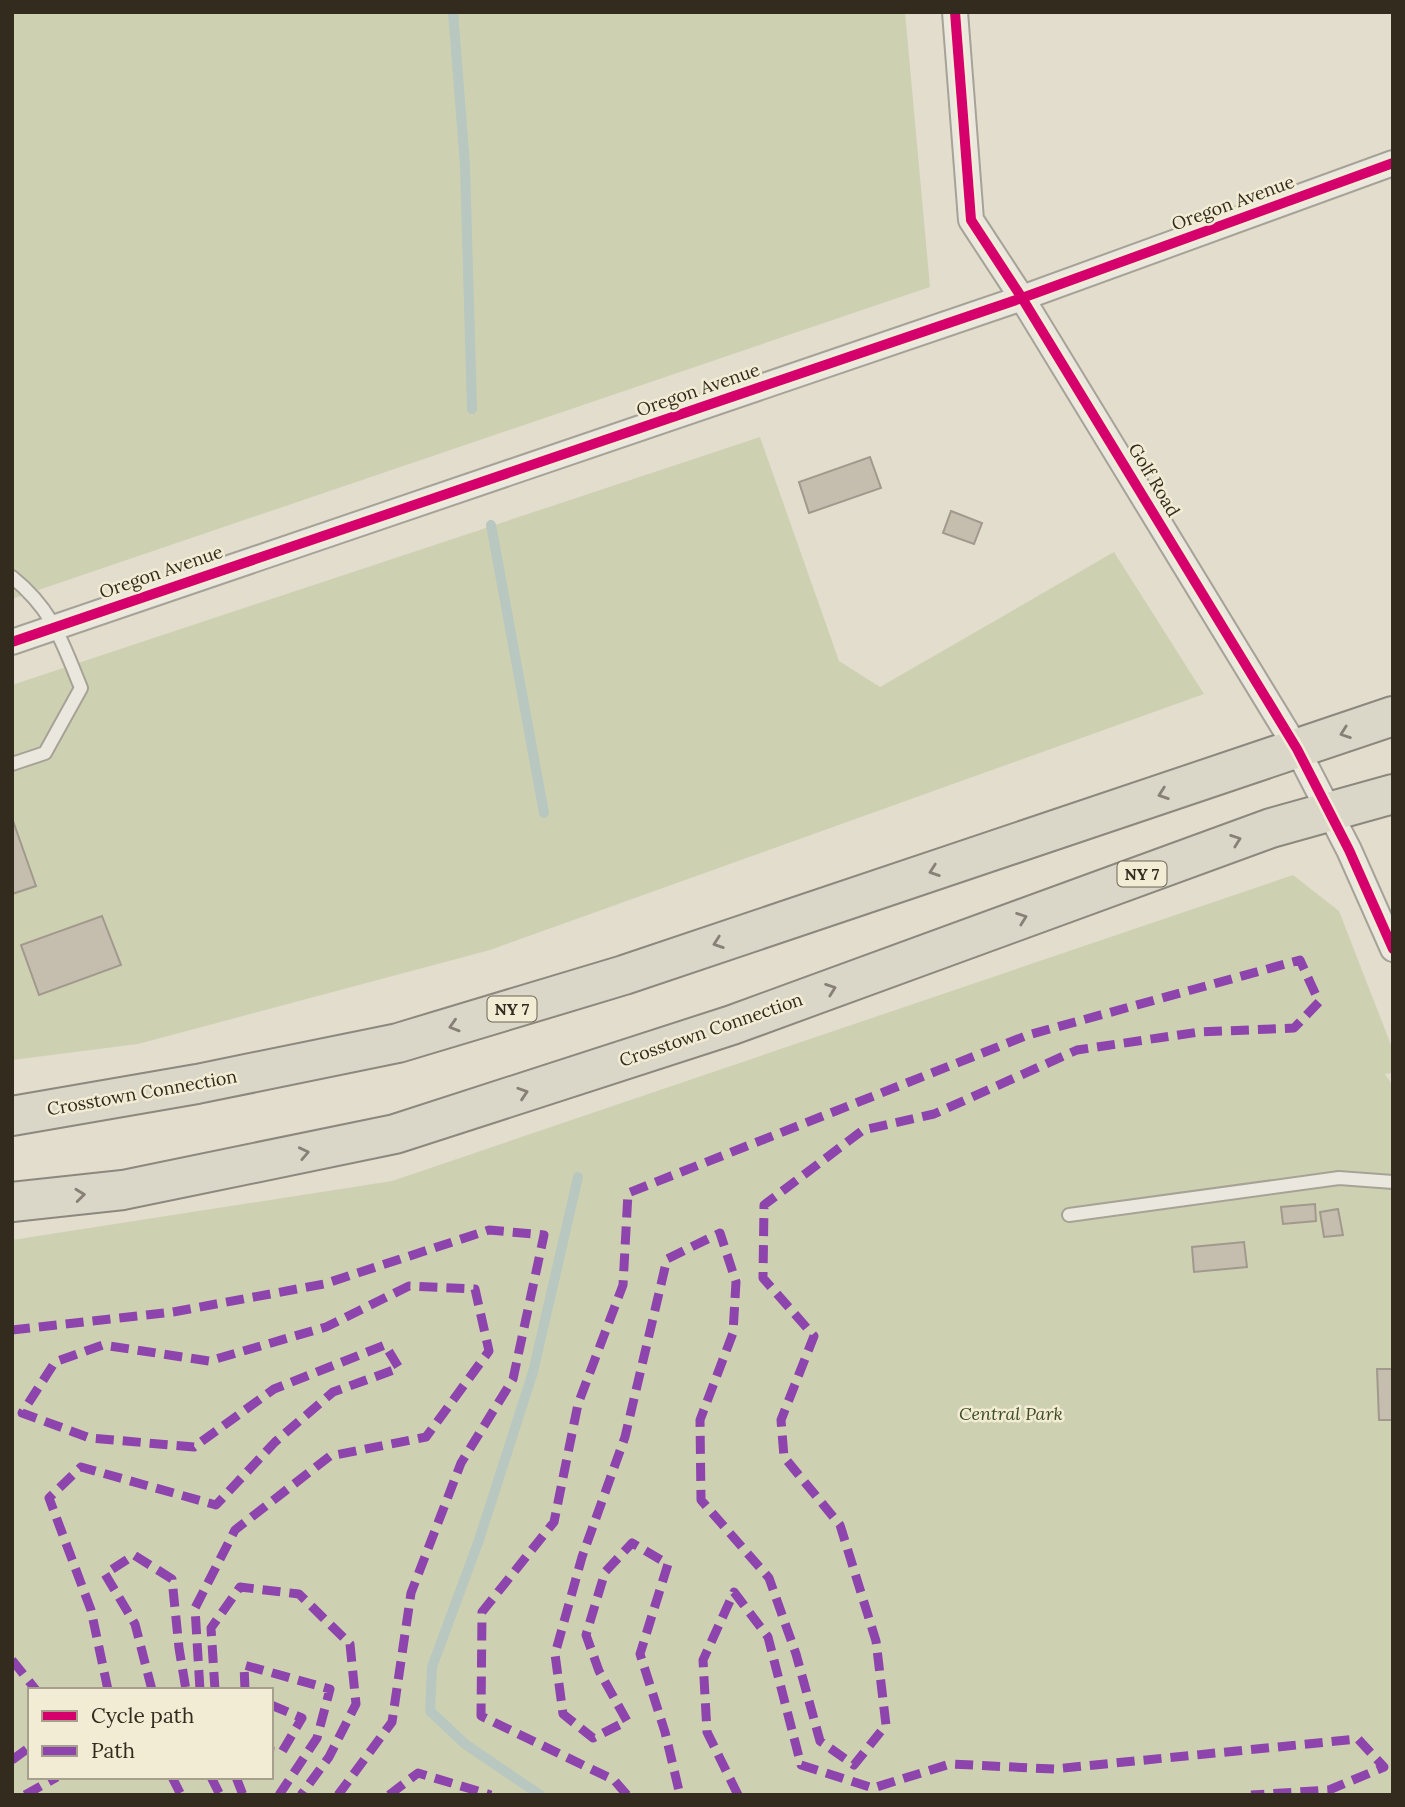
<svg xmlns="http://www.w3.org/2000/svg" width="1405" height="1807" font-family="Lora,serif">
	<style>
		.green { fill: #ced1b1; fill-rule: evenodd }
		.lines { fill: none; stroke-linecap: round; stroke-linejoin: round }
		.stream { stroke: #b8c7bf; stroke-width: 10 }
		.building { fill: #c5bdae; stroke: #a1998d; stroke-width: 2 }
		.service-casing { stroke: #a7a296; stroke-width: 16 }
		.minor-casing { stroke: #a7a296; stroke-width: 28 }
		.trunk-casing { stroke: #8d887d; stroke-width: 42 }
		.service { stroke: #eae7de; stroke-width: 12 }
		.minor { stroke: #eae7de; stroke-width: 24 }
		.trunk { stroke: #dad6c8; stroke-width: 38 }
		.quiet { stroke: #8e44ad; stroke-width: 9; stroke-dasharray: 18 9; stroke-linecap: butt }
		.cycleway-casing { stroke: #f2ecd4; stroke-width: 15 }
		.cycleway { stroke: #d6006c; stroke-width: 10 }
		.oneway { stroke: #878074 }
		.labels { text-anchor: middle; stroke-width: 5; stroke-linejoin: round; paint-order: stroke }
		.shield { fill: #f2ecd4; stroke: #6d6555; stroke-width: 2 }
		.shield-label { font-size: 16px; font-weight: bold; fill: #342b1f }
		.street-label { font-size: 18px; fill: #342b1f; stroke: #f2ecd4 }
		.park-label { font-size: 18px; font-style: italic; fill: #414f28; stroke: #f2ecd4 }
	</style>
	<rect width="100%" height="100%" fill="#e2ddcd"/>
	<path class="green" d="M12,12H905L930,287L12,599Z
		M760,437L839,661L880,687L1114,552L1204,694L490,950L138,1044L12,1060V685Z
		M1293,875L1339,911L1393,1050V1073L1385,1074L1393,1086V1795H12V1240L392,1181ZM30,1690H271V1777H30Z"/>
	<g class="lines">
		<path class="stream" d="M453,12L465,165L472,409
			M491,525L544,813
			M540,1795L465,1744L430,1711L432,1667L479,1540L533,1372L578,1177"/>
	</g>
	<path class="building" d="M870,457L881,488L809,513L799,482Z
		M951,511L982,523L974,544L943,533Z
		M12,818L36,886L12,894Z
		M102,916L121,965L39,995L21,945Z
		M1315,1204L1316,1221L1283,1224L1281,1207Z
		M1338,1209L1343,1235L1324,1237L1320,1212Z
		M1244,1242L1247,1267L1194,1272L1192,1247Z
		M1377,1369H1392L1393,1420H1379Z"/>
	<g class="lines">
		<g class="service-casing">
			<path id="service" d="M12,577C53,610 62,642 81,688L45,753L12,764
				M1069,1215L1339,1178L1393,1182"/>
		</g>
		<g class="minor-casing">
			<path id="minor" d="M955,12L971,220L1022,298L1297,749L1349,850L1393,949
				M12,642L1022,298L1393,163"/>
		</g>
		<g class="trunk-casing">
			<path id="trunk" d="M12,1116L197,1084L398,1043L624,975L1393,716
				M12,1202L123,1190L395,1134L732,1025L1271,828L1393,794"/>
		</g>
		<use href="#service" class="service"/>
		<use href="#minor" class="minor"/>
		<use href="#trunk" class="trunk"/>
		<path class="quiet" d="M12,1330L173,1312L324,1284L489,1230L544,1235L513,1379L461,1463L411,1593L392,1722L338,1795
			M12,1660L36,1690
			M108,1690L91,1610L49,1498L81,1467L216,1505L275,1442L333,1392L399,1368L385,1345L274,1389L194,1447L90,1438L22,1413L55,1362L103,1345L209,1361L326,1327L409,1286L475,1289L489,1351L426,1437L330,1456L235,1530L195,1608L200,1690
			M152,1690L135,1624L105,1574L134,1555L172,1579L179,1648L186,1690
			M215,1690L211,1628L240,1587L299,1594L350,1644L356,1704L329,1757L301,1795
			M245,1690L244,1665L330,1689L317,1738L279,1795
			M271,1705L302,1718L282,1752L271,1751
			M12,1760L30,1747
			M172,1777L181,1795
			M211,1777L220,1795
			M236,1777L243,1795
			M25,1795L57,1777
			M389,1795L418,1773L491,1795
			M627,1795L614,1780L481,1716L482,1612L554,1522L578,1404L623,1285L628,1193L1028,1035L1300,960L1319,1002L1294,1028L1199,1032L1077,1050L934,1114L863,1130L764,1205L763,1278L814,1336L781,1420L784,1457L840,1525L876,1641L886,1725L854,1765L820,1741L796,1654L769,1578L701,1500L700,1420L733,1333L736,1282L720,1233L667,1259L625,1437L582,1557L555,1654L563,1714L593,1738L627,1721L599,1671L586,1635L605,1572L632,1543L668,1564L640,1654L665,1732L680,1795
			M738,1795L707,1732L703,1660L734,1592L768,1637L801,1765L873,1788L950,1764L1054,1769L1358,1739L1384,1767L1329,1790L1251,1795"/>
		<g class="cycleway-casing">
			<path id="cycleway" d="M955,12L971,220L1022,298L1297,749L1349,850L1393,949
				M12,642L1022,298L1393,163"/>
		</g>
		<use href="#cycleway" class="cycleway"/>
	</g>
	<defs><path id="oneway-chevron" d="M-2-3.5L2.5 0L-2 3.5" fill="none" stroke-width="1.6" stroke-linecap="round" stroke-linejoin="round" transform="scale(1.75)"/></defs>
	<g class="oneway">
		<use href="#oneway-chevron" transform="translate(1345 733) rotate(160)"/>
		<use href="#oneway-chevron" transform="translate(1163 794) rotate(161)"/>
		<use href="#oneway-chevron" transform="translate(1236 840) rotate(-20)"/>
		<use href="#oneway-chevron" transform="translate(934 871) rotate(161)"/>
		<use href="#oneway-chevron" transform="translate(1022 918) rotate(-20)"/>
		<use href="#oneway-chevron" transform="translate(718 943) rotate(161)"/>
		<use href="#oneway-chevron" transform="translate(831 989) rotate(-20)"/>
		<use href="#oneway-chevron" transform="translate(454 1026) rotate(163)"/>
		<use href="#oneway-chevron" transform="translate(523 1093) rotate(-18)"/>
		<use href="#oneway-chevron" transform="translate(304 1153) rotate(-12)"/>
		<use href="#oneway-chevron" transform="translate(80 1195) rotate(-6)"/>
	</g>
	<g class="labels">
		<g class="shield">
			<rect x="1117.5" y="861.5" width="49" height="25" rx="5"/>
			<rect x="487.5" y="996.5" width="49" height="25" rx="5"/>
		</g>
		<g class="shield-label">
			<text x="1142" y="880">NY 7</text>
			<text x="512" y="1015">NY 7</text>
		</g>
		<g class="street-label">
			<text transform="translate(1233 203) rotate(-20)" y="6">Oregon Avenue</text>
			<text transform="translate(698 390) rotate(-19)" y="6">Oregon Avenue</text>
			<text transform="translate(1154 480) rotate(59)" y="6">Golf Road</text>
			<text transform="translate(161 572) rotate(-19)" y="6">Oregon Avenue</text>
			<text transform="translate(711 1030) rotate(-19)" y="6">Crosstown Connection</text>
			<text transform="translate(142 1093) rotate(-10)" y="6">Crosstown Connection</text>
		</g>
		<g class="park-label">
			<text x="1011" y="1420">Central Park</text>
		</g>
	</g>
	<rect width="1405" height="1807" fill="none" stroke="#342b1f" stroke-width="28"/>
	<rect x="28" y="1688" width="245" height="91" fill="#f2ecd4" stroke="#a69f8c" stroke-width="2"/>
	<rect x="42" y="1711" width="35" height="10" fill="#d6006c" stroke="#a69f8c" stroke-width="2"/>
	<text x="91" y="1723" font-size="21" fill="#342b1f">Cycle path</text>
	<rect x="42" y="1746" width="35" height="10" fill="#8e44ad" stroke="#a69f8c" stroke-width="2"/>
	<text x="91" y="1758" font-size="21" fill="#342b1f">Path</text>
</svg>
